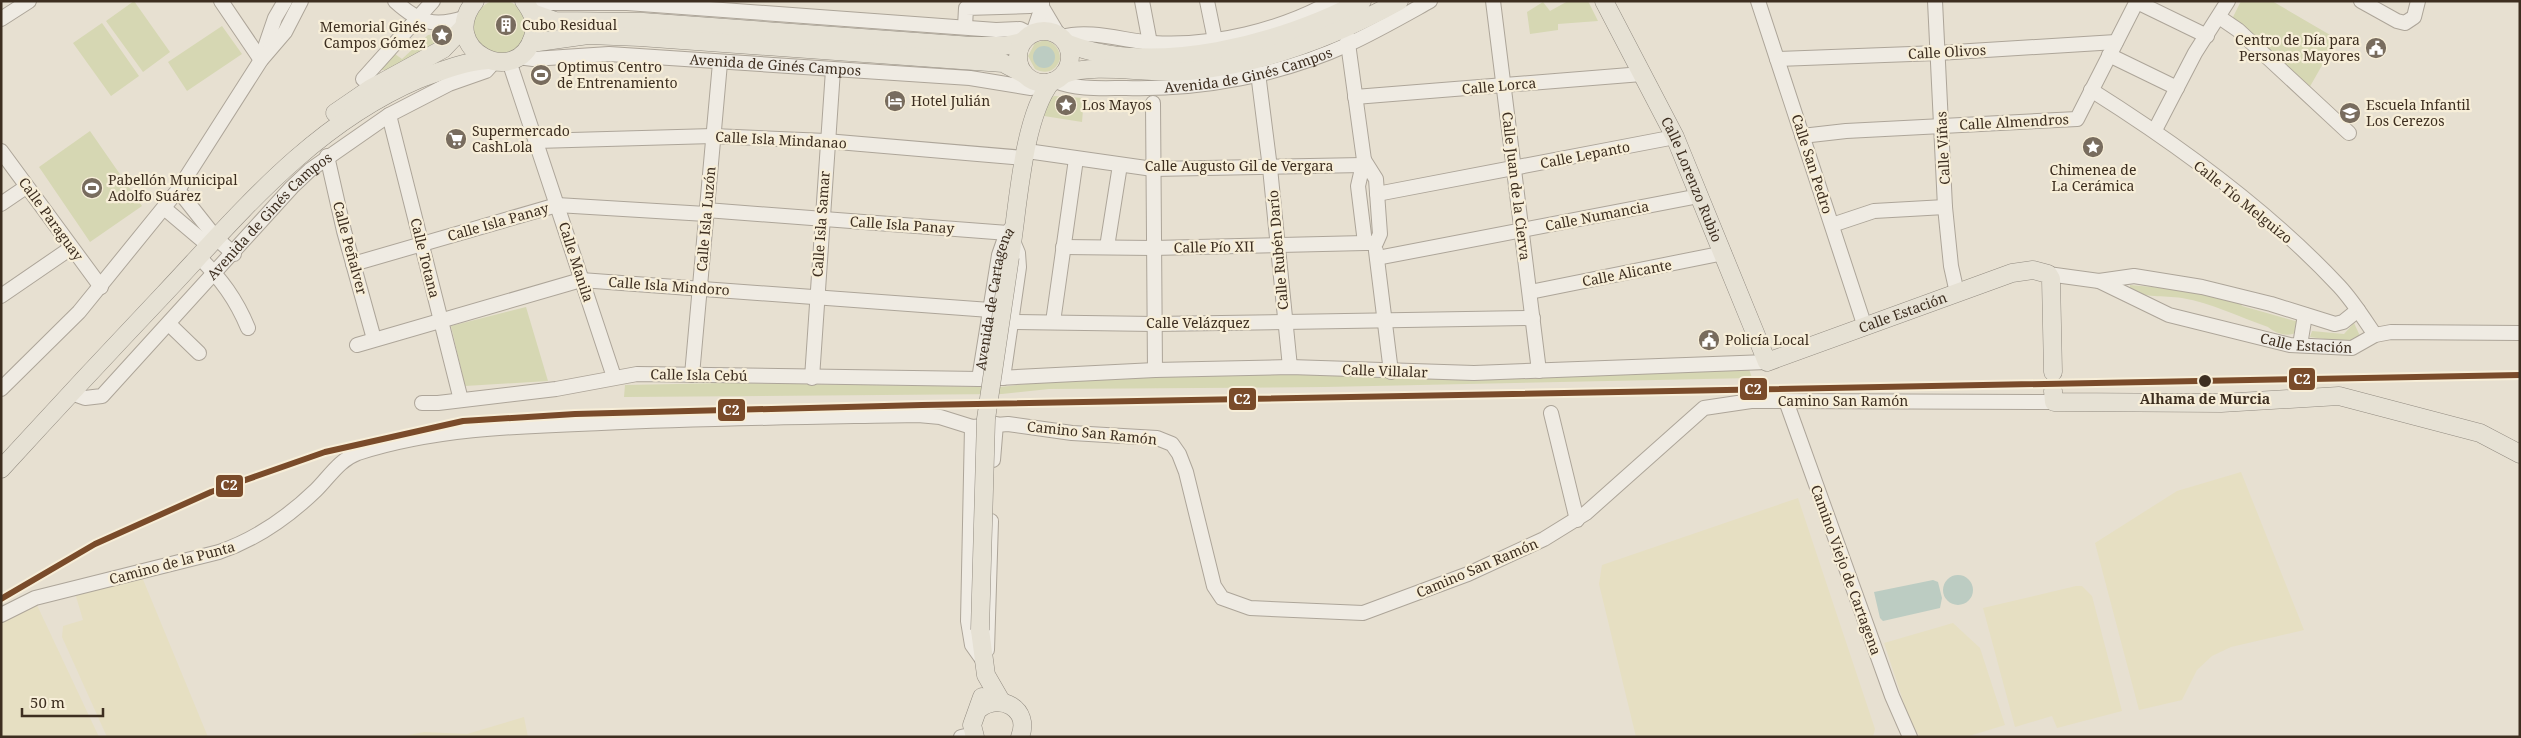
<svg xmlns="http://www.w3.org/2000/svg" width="2521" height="738" font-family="'Noto Serif',serif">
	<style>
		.farmland { fill: #e6dfc2 }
		.green { fill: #d6d7b3 }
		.water { fill: #bcccc2 }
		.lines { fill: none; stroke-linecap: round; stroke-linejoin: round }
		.minor-casing { stroke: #ada599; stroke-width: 16 }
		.major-casing { stroke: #928b80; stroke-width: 19 }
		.minor { stroke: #efebe3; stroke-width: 14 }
		.major { stroke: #e6e1d4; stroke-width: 18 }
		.major-bridge-casing { stroke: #928b80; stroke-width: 19; stroke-linecap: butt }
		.major-bridge { stroke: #e6e1d4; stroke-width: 18 }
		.rail-1-casing { stroke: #f7eed8; stroke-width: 10 }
		.rail-1 { stroke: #7a4b2a; stroke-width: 6 }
		.stop-dot { fill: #3d2e20; stroke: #f7eed8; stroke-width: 2 }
		.labels { text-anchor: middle; stroke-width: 4.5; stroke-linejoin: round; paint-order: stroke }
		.poi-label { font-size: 14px; fill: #3d2e20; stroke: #f7eed8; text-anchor: start }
		.street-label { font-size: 14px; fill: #3d2e20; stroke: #f7eed8 }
		.stop-label { font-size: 14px; font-weight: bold; fill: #3d2e20; stroke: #f7eed8 }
		.line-badge { stroke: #f7eed8; stroke-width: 2 }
		.badge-label { font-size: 14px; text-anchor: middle; font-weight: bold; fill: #fff }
	</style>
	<rect width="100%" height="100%" fill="#e7e0d1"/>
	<path class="farmland" d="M2241,472L2304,630L2231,647L2212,656L2197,670L2182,700L2139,710L2095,543L2177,491Z
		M1798,498L1875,729L1873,737H1636L1599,584L1602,565Z
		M142,577L208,737H107L62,637L63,626L83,620L75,593Z
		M2076,586H2082L2092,596L2122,711L2057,728L2052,716L2015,727L1983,608Z
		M36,603L99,737H1V621Z
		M1953,623L1980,648L2005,725L1966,737H1920L1910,722L1884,643Z
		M524,717L528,737H400L424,732L467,734Z"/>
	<path class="green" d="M473 27a27 27 0 1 1 54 0a27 27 0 1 1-54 0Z
		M134,1L170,52L143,72L106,21Z
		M1568,1H1588L1598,21L1558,24V30L1530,34L1527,12L1543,2L1550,11Z
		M2241,1H2272L2337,39L2308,90L2232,19Z
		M102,23L139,76L111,96L73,43Z
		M222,26L242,54L187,91L168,62Z
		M446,32L439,42L386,70H380L395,54L402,59L428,35Z
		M1045,40C1055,43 1060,49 1060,59C1056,71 1046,75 1035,69L1028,56L1035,43Z
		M1054,96L1084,98L1082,122L1044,116L1050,99Z
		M90,131L142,206L90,242L39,167Z
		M2130,285L2175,289L2239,300L2242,306L2295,321L2298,319L2297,332C2288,338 2275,333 2268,327C2239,317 2212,303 2182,298C2164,295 2143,299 2130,288Z
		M526,307L548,381L465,386L451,326Z
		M2354,323L2360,336L2357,339L2347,342L2310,337L2312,331L2344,334Z
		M1749,369L1752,378L1325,387L1049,389L1002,394L624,397L625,385L728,383L1000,387L1045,382L1209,375Z"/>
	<path class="water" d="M1033 57a11 11 0 1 1 22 0a11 11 0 1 1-22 0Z
		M1943 590a15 15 0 1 1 30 0a15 15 0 1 1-30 0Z
		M1933,580L1938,582L1942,598L1940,608L1883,621L1880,618L1874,592Z"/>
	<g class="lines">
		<g class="minor-casing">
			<g id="minor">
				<path d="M221,1L261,60"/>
				<path d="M395,1C419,23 435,28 466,17"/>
				<path d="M1142,1L1150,43"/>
				<path d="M1207,1L1215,40"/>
				<path d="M1493,1L1539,371"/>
				<path d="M1758,1L1865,327"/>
				<path d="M1935,1L1945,207L1951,266L1957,293"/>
				<path d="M2361,1L2397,21L2405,23L2414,17L2418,1"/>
				<path d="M2137,2L2207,36"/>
				<path d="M525,3H627L996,30L1020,29L1030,34"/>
				<path d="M1042,7L1058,34"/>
				<path d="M2219,17L2238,30L2349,133"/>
				<path d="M1,19L29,1"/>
				<path d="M965,27L966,8L1030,6L1042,3"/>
				<path d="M1033,33L1042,7V1"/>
				<path d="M1347,36L1364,160"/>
				<path d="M1062,37C1090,29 1125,41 1153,43C1213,47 1281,30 1333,1"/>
				<path d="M2109,55L2177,88"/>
				<path d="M262,56L275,18L285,1"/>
				<path id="s1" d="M518,57L533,59L609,54L970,78L1031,88"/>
				<path d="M1777,59L1938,53L2116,42"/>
				<path d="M509,61L614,377"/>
				<path d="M1258,73L1270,168L1290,367"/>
				<path d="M363,79L433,1"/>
				<path id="s2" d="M1055,81C1078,90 1102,88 1126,88C1201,90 1281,75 1349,44C1377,31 1403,16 1430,1"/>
				<path d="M2091,90C2180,146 2268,210 2339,286C2353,301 2364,319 2375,335"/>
				<path d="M1355,97L1642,74"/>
				<path d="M1153,103L1155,370"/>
				<path d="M389,115L461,400"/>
				<path d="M2155,130L2195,53L2228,1"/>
				<path d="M1802,136L1846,131L2077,119L2137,1"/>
				<path d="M536,141L713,136L826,141L1025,158"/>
				<path d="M1,151L101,287"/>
				<path d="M1027,151L1153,169L1363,165"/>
				<path d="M327,156L344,231L374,339"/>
				<path d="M1364,160L1376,179L1380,234L1376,243H1365L1358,186Z"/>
				<path d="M178,190L216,238L234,254"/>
				<path d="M1377,194L1675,137"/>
				<path d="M1,204L26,187"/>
				<path d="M164,208L209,246"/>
				<path d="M706,210L1008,233"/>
				<path d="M1832,225L1874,211L1945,207"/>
				<path d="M1063,247L1153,248L1365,243"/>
				<path d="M1107,247L1120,165"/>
				<path d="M1376,251L1391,372"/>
				<path d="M199,257C221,279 236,299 248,328"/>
				<path d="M1377,258L1699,196"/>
				<path d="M353,264L557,205L706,214"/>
				<path id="s3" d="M2048,274L2099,281L2169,315L2290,345L2352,348L2375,335L2391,332L2520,333"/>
				<path d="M2099,281L2134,276L2202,287L2271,304L2335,324L2343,322L2358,310"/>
				<path d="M1530,292L1724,253"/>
				<path d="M1,296L71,248"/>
				<path d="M1011,322L1154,324L1533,318"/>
				<path d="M1053,322L1076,159"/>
				<path d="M169,324L199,353"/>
				<path d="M357,345L581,280L990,310"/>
				<path d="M2300,345L2305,315"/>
				<path d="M692,375L720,63"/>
				<path d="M812,378L833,70"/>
				<path d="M1003,378L1019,267L1018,253L1013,241"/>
				<path id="s4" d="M979,379L999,255L1006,235L1012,227"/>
				<path d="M1,389L79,312L178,190L261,60L285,32L301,1"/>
				<path id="s5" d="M71,393L85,398L102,396L292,187L310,170L389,115L449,84L486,71L494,62"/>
				<path d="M1786,401L1892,696L1910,737"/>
				<path d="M422,403H438L556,389L637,374L979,379L1155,370L1290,367L1474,373L1767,362"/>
				<path d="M1551,413L1577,520"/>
				<path d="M972,427L968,621L972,645L984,662"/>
				<path d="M993,460L996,424"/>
				<path d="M1,615L35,598L219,552C257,539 287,518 316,490C330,476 339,460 358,453C435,428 520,426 601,423C706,418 812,417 918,415L940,417L972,427L1008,424L1072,433L1157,438L1172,444L1179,454L1186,472L1214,586L1222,598L1250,608L1363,613L1468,574L1544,539L1586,513L1704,408L1751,401L2054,402"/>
				<path d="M987,650L991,521"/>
				<path d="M961,737L974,734"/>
			</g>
		</g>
		<g class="major-casing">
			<g id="major">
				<path d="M475,1C436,49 517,90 533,37C538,23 532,12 524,1"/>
				<path id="s6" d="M1604,1L1675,137L1767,362L2012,273L2033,270L2048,274L2051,279L2053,372"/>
				<path d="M532,13L555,21L643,22L972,46H1004L1022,42"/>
				<circle cx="1044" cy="57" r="26"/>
				<path d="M531,43L588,35L640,37L1003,63L1024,74"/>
				<path d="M1068,44C1155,77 1282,44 1362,1"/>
				<path d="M1064,74C1098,62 1150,75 1189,71C1263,64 1334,37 1399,1"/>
				<path d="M335,113L370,89L443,49L464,27"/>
				<path d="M1010,257C1018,210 1022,119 1051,82"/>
				<path d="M2053,391L2054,402L2221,403L2339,396L2480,433L2520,454"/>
				<path d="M1,469C55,410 109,352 164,294C241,212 313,124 419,79C443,70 463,62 488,60"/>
				<path d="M980,630L986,675L1001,701"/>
				<path d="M979,709C1000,692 1031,709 1020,737"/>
				<path d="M975,737L972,725L982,697"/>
			</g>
		</g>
		<use href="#minor" class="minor"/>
		<use href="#major" class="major"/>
		<g class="major-bridge-casing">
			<path id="major-bridge" d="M980,630L986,419L1010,257"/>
		</g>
		<use href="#major-bridge" class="major-bridge"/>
		<g class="rail-1-casing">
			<path id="rail-1" d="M1,599L95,544L211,492L325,452L463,421L575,414L922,405L2520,375"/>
		</g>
		<use href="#rail-1" class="rail-1"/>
	</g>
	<defs>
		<g id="building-disc" transform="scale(1.125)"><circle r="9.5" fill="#786c5e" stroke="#f7eed8"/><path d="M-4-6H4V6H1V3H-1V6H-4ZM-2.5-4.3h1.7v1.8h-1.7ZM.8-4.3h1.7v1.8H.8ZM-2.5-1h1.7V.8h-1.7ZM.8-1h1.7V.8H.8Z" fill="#fff"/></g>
		<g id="sight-disc" transform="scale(1.125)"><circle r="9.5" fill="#786c5e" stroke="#f7eed8"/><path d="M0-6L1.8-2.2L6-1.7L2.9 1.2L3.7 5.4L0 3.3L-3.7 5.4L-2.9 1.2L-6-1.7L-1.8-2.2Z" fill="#fff"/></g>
		<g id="civic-disc" transform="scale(1.125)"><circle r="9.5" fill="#786c5e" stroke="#f7eed8"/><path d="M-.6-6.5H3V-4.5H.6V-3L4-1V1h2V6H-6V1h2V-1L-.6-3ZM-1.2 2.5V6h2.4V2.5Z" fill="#fff"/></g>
		<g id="stadium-disc" transform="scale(1.125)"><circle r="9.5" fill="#786c5e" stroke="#f7eed8"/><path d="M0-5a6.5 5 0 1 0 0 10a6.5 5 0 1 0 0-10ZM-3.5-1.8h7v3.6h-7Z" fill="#fff"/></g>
		<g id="hotel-disc" transform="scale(1.125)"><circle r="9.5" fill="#786c5e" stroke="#f7eed8"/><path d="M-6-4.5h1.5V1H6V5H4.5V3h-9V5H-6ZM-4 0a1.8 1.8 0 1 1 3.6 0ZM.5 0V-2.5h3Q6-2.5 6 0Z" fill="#fff"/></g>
		<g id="school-disc" transform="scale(1.125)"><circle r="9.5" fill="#786c5e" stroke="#f7eed8"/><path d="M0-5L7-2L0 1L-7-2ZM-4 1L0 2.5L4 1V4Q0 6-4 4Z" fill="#fff"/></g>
		<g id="supermarket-disc" transform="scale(1.125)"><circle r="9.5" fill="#786c5e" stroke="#f7eed8"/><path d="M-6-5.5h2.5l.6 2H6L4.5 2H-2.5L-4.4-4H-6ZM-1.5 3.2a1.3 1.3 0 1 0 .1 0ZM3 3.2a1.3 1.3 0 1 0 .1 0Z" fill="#fff"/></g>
	</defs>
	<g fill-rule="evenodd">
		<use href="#building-disc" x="506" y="25"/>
		<use href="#sight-disc" x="442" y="35"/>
		<use href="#civic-disc" x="2376" y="48"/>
		<use href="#stadium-disc" x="541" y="75"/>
		<use href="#hotel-disc" x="895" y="101"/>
		<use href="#sight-disc" x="1066" y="105"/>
		<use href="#school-disc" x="2350" y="113"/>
		<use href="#supermarket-disc" x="456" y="139"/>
		<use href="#sight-disc" x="2093" y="147"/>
		<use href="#stadium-disc" x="92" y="188"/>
		<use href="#civic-disc" x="1709" y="340"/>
	</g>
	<circle class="stop-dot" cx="2205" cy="381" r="7"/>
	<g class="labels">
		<g class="poi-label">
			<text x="522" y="30">Cubo Residual</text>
			<text x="426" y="32" text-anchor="end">Memorial Ginés<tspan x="426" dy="16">Campos Gómez</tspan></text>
			<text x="2360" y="45" text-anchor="end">Centro de Día para<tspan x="2360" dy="16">Personas Mayores</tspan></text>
			<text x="557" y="72">Optimus Centro<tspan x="557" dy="16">de Entrenamiento</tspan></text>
			<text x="911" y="106">Hotel Julián</text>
			<text x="1082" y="110">Los Mayos</text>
			<text x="2366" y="110">Escuela Infantil<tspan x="2366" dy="16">Los Cerezos</tspan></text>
			<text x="472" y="136">Supermercado<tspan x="472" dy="16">CashLola</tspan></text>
			<text x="2093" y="175" text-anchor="middle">Chimenea de<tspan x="2093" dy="16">La Cerámica</tspan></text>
			<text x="108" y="185">Pabellón Municipal<tspan x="108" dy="16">Adolfo Suárez</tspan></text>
			<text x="1725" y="345">Policía Local</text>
		</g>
		<g class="street-label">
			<text transform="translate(1947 52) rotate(-3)" y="5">Calle Olivos</text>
			<text dy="5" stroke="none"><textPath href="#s1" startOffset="258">Avenida de Ginés Campos</textPath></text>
			<text dy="5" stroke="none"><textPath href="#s2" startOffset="196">Avenida de Ginés Campos</textPath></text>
			<text transform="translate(1499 86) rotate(-5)" y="5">Calle Lorca</text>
			<text transform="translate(2014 122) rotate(-3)" y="5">Calle Almendros</text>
			<text transform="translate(781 140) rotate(3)" y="5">Calle Isla Mindanao</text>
			<text transform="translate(1943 148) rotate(-93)" y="5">Calle Viñas</text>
			<text transform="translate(1585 155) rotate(-11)" y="5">Calle Lepanto</text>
			<text transform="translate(1812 164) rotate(72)" y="5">Calle San Pedro</text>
			<text x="1239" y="171">Calle Augusto Gil de Vergara</text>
			<text dy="5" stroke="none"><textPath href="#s6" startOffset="199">Calle Lorenzo Rubio</textPath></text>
			<text transform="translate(1516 186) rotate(83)" y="5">Calle Juan de la Cierva</text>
			<text transform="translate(2243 202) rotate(39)" y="5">Calle Tío Melguizo</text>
			<text transform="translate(1597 216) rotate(-11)" y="5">Calle Numancia</text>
			<text dy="5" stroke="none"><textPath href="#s5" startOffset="278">Avenida de Ginés Campos</textPath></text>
			<text transform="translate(51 219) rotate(54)" y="5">Calle Paraguay</text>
			<text transform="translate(706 219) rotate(-85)" y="5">Calle Isla Luzón</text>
			<text transform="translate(498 222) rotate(-16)" y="5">Calle Isla Panay</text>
			<text transform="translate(821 224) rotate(-86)" y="5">Calle Isla Samar</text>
			<text transform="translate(902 225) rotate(4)" y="5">Calle Isla Panay</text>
			<text transform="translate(1214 247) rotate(-1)" y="5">Calle Pío XII</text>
			<text transform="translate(350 248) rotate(75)" y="5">Calle Peñalver</text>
			<text transform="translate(1278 250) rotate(-95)" y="5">Calle Rubén Darío</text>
			<text transform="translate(425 258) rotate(76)" y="5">Calle Totana</text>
			<text transform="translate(576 262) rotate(72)" y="5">Calle Manila</text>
			<text transform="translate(1627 273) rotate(-11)" y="5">Calle Alicante</text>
			<text transform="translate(669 286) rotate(4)" y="5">Calle Isla Mindoro</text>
			<text dy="5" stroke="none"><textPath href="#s4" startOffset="82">Avenida de Cartagena</textPath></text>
			<text dy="5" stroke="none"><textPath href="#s6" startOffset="541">Calle Estación</textPath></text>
			<text x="1198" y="328">Calle Velázquez</text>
			<text dy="5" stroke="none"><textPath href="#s3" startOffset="270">Calle Estación</textPath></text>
			<text transform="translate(1385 371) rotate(2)" y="5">Calle Villalar</text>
			<text transform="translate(699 375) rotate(1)" y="5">Calle Isla Cebú</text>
			<text x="1843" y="406">Camino San Ramón</text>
			<text transform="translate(1092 433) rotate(6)" y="5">Camino San Ramón</text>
			<text transform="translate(172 563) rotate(-15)" y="5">Camino de la Punta</text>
			<text transform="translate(1477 568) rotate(-23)" y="5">Camino San Ramón</text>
			<text transform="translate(1846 570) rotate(70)" y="5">Camino Viejo de Cartagena</text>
		</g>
		<g class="stop-label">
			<text x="2205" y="404">Alhama de Murcia</text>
		</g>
	</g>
	<g class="line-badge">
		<rect x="2288" y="367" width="28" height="24" rx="5" fill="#7a4b2a"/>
		<rect x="1739" y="377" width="29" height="24" rx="5" fill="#7a4b2a"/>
		<rect x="1228" y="387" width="29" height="24" rx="5" fill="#7a4b2a"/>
		<rect x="717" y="398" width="29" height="24" rx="5" fill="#7a4b2a"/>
		<rect x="215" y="474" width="29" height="24" rx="5" fill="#7a4b2a"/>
	</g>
	<g class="badge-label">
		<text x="2302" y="384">C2</text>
		<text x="1753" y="394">C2</text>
		<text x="1242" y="404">C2</text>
		<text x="731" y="415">C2</text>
		<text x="229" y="490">C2</text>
	</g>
	<rect width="2521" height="738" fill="none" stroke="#3d2e20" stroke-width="5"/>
	<path d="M22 708v8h81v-8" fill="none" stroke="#3d2e20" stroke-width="2.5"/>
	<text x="30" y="708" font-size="15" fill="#3d2e20" stroke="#f7eed8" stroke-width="4" paint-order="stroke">50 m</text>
</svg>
